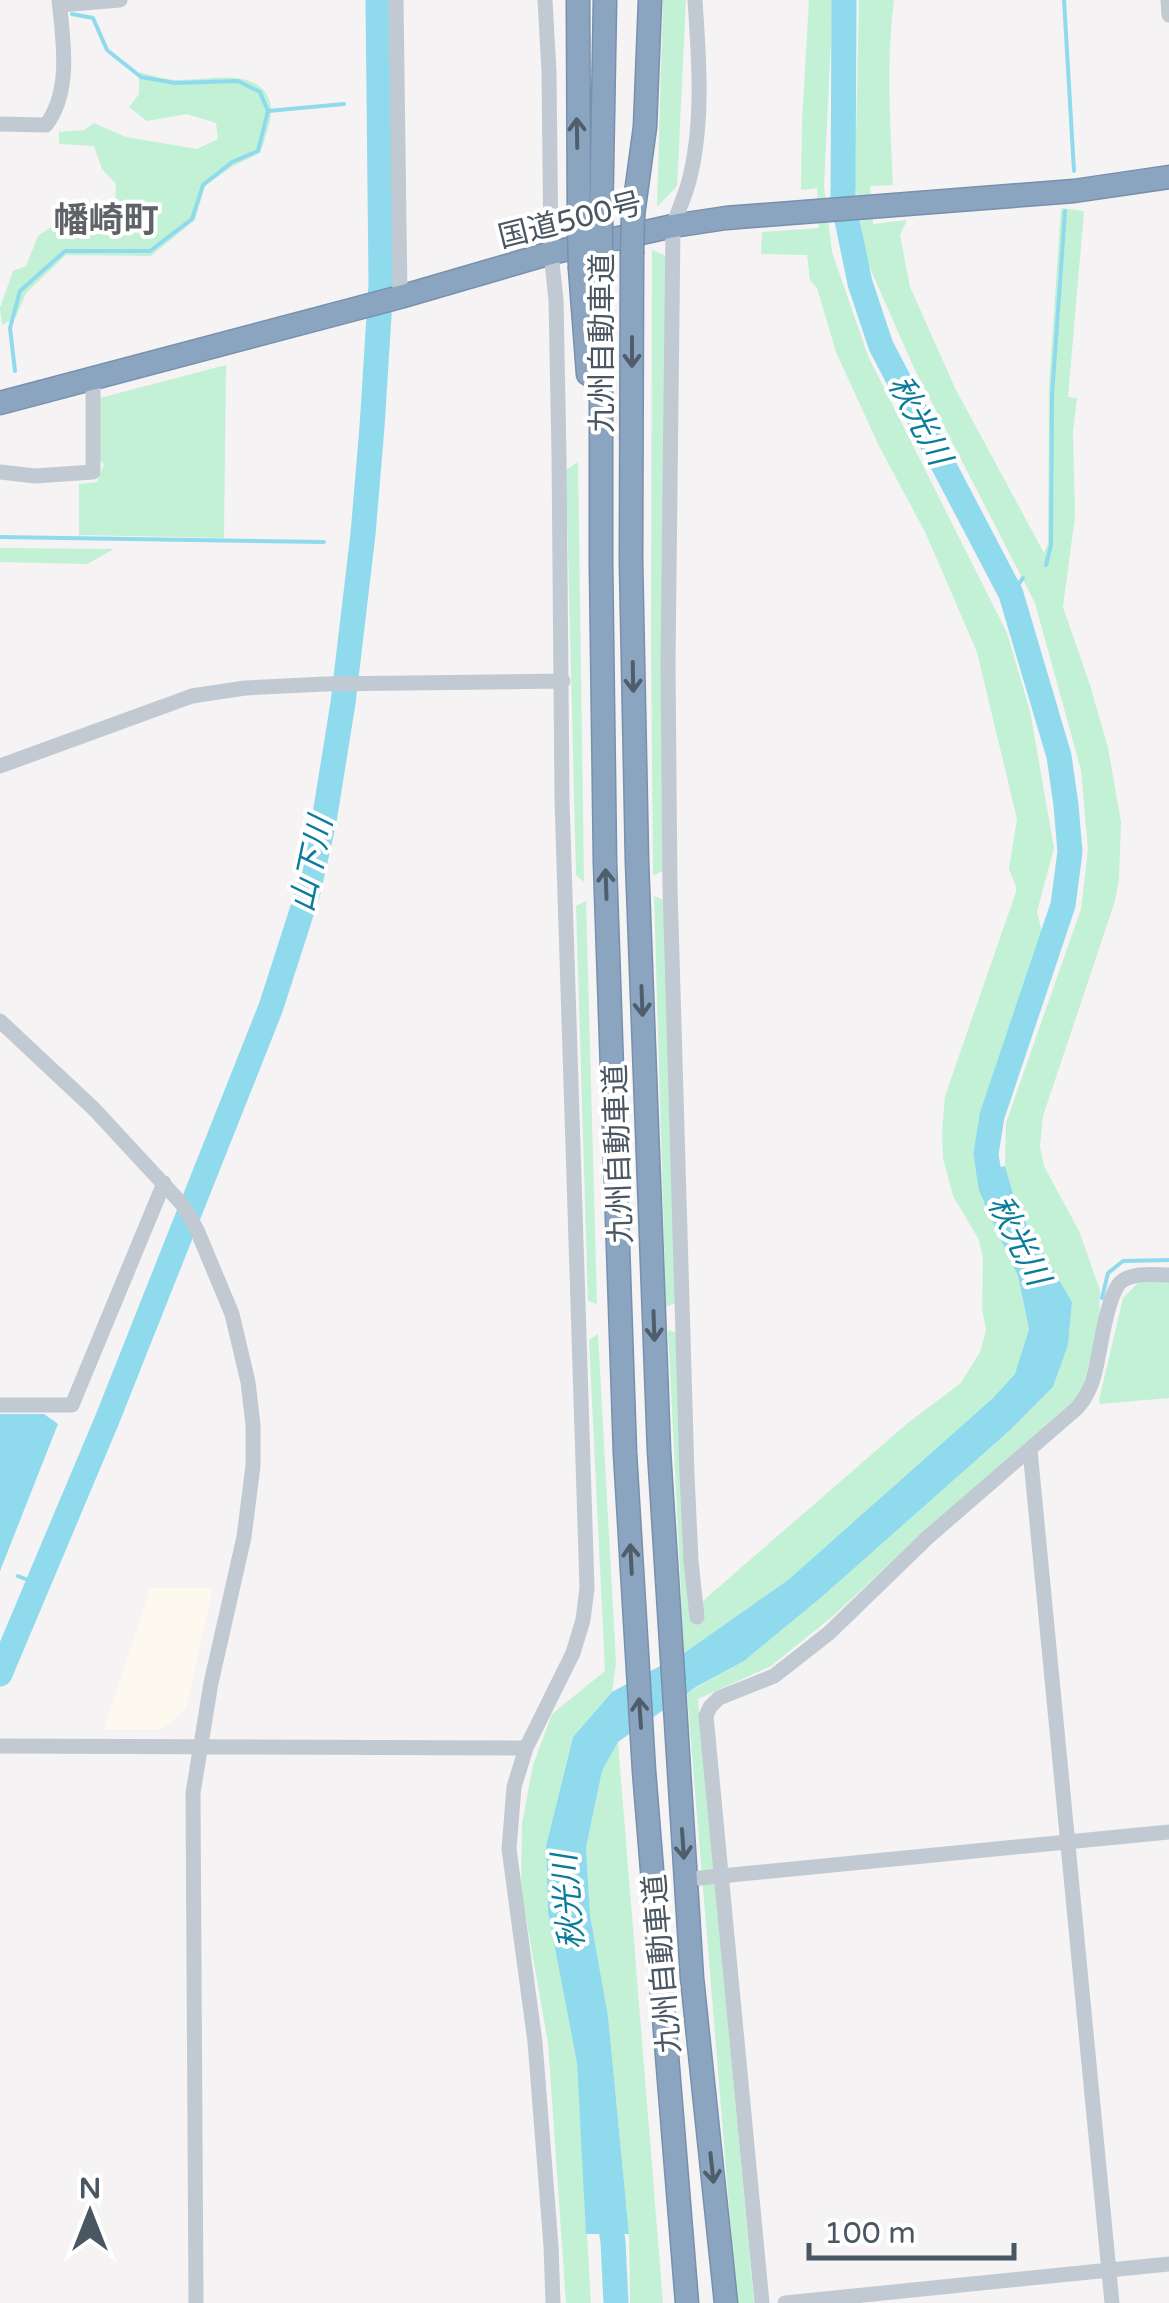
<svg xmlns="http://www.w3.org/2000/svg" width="1169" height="2303" font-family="'Varela Round','Noto Sans JP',sans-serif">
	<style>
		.commercial { fill: #fdf9ef }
		.green { fill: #c3f1d5 }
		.water { fill: #90daee }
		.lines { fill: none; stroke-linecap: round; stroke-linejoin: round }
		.stream { stroke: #90daee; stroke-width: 4 }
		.river { stroke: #90daee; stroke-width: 25 }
		.highway-casing { stroke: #7690ad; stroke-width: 25 }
		.minor { stroke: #c1cad2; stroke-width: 15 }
		.highway { stroke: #8ba5c1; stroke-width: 22 }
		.highway-bridge-casing { stroke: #7690ad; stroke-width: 25; stroke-linecap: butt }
		.highway-bridge { stroke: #8ba5c1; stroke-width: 22 }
		.oneway { stroke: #505e6b }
		.labels { text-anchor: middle; stroke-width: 8; stroke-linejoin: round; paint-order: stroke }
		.street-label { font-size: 30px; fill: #4a5661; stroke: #fff }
		.water-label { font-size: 32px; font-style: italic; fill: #0c7c9b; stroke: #fff }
		.quarter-label { font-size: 35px; font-weight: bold; fill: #5f6368; stroke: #fff }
	</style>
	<rect width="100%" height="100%" fill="#f5f3f3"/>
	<path class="commercial" d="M150,1588H213L186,1709L162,1729H103Z"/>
	<path class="green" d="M663,0H686L677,186L657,207Z
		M809,0H833L824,186L832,252L868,356L1007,633L1030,711L1054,848L1037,912L1043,936L978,1121L976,1173L985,1206L1018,1276L1029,1329L1016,1373L993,1398L788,1580L684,1653L668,1330L679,1333L691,1620L705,1599L909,1422L961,1383L980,1352L986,1330L982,1308L983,1259L979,1240L953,1196L943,1158L942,1134L945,1096L1016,892V887L1009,869L1017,819L977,652L926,534L878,444L836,352L817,288L810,280L807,255L761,254L762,232L819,228L817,188L801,190L802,122Z
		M859,0H894C886,61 890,123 893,185L870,186L873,224L907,220L900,235L910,287L955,388L1044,553L1048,543L1049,386L1061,208L1084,211L1068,397L1077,398L1073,432L1075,516L1063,607L1091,688L1108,748L1121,822L1119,879L1115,901L1043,1116L1040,1147L1044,1166L1079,1231L1100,1290L1099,1329L1080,1395L930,1526L833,1616L771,1666L698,1699L754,2303H737L687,1693L744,1661L824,1595L1009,1431L1053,1387L1068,1344L1072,1302L1017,1207L1005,1166L1006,1123L1081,909L1088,849L1081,770L1035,603L914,368L867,261L855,185Z
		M139,72C151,75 165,80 177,80C207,81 265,64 271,108C272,122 264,140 260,153L233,166L205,186L195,220L151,256L66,255L26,293L16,317L2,325L0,308L13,271L26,266L38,236L63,218H95L115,205L116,184L102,169L94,146L59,144V132L84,130L94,123L126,137L197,149L218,139L216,123L187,114L147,121L129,107L139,94Z
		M652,250L666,256L663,871L653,876L651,643Z
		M226,365L224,538L79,535V484L97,482L104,464L96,457V399Z
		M578,462L584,882L576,875L566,470Z
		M0,548L114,549L87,564L0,562Z
		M654,896L664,900L678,1302L666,1307Z
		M586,901L597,1304L588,1301L576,906Z
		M1169,1281V1398L1100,1404L1099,1400L1123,1298L1139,1282Z
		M598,1334L616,1664L612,1692L573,1737L546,1846L548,1912L577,2063L591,2303H566L548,2043L521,1889L522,1824L533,1765L552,1714L605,1671L589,1340Z
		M618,1742L663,2303H630L629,2234L608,2016L590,1915L586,1848L602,1771Z"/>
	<path class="water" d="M1005,1166L1017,1207L1072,1302L1068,1345L1053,1387L1009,1431L824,1595L744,1661L696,1687L618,1742L602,1771L586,1848L590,1915L608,2016L629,2234H586L577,2063L548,1912L546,1846L573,1737L612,1692L684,1653L788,1580L993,1398L1015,1374L1029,1329L1018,1276L985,1206L976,1172Z
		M0,1414H44L58,1424L0,1571Z"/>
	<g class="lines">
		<path class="stream" d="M1064,0L1074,171
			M72,14L93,18L107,50L141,77L175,83L238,81L260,92L268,111L344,104
			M15,371L10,328L20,291L65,251H150L192,219L203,185L232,162L258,151L268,111
			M0,537L324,542
			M1046,565L1051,545L1052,396L1065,211
			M1011,594L1023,578
			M1102,1298L1108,1273L1123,1261L1169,1260
			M18,1576L38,1584"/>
		<path class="river" d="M844,0L843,201L860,283L881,346L1011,594L1059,756L1066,805L1070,852L1063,905L992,1116L986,1154L991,1187L998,1201
			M0,1674L107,1420L271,1007L308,892L324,821L343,703L363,534L372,427L381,284L378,0
			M607,2203L613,2242L616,2303"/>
		<g class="highway-casing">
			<path id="highway" d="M578,0L579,230
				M633,215L645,127L650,0
				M601,225L605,0
				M632,254L631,561L637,861L659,1451L692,1978L726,2303
				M601,263V562L605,863L625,1453L644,1771L687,2303
				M580,269L588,374
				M0,403L400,297L551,253L673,226L726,218L1074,191L1169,177"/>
		</g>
		<path class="minor" d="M396,0L400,297
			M545,0L549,72L551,253L556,300L559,454L562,800L587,1588L583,1620L573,1653L526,1748L514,1787L509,1849L535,2042L551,2246L553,2303
			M695,0C699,59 704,123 689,181C685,196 678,211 673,226L668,664L670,887L687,1474L691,1561L697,1617
			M1168,0L1169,15
			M60,5L120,0
			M0,124L46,125C72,91 63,39 59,0
			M0,472L35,476L93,472V379
			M0,766L192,696L245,688L324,684L563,681
			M0,1021L94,1109L182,1204L197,1230L232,1314L248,1382L253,1425V1466L244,1537L211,1683L193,1793L196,2303
			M0,1405H72L164,1183
			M1030,1450L1112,2303
			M0,1746L526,1748
			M700,1878L1169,1832
			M762,2303L706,1716L710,1707L719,1698L774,1676L829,1633L927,1538L1077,1408C1086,1398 1092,1385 1095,1372C1100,1353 1107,1292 1122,1281C1134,1272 1155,1275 1169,1275
			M785,2303L1169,2264"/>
		<use href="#highway" class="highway"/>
		<g class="highway-bridge-casing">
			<path id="highway-bridge" d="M601,225V263
				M579,230L580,269
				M632,254L633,215"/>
		</g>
		<use href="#highway-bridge" class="highway-bridge"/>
	</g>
	<defs><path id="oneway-shaft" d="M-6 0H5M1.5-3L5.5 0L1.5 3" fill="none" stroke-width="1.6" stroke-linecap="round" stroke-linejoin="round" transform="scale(2.5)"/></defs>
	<g class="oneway">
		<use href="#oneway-shaft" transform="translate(577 133) rotate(-91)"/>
		<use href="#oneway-shaft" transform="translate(632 352) rotate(90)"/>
		<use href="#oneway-shaft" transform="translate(633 677) rotate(89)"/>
		<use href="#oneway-shaft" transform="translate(606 884) rotate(-92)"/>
		<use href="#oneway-shaft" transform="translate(642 1001) rotate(88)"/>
		<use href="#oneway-shaft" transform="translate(654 1326) rotate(88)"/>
		<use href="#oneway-shaft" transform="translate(631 1559) rotate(-93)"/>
		<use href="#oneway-shaft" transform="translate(640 1713) rotate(-94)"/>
		<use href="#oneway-shaft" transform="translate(683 1844) rotate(86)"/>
		<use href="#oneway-shaft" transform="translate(712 2168) rotate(84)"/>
	</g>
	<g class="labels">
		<g class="street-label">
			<text transform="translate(570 220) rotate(-14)" y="10">国道500号</text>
			<text transform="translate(602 343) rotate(-90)" y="10">九州自動車道</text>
			<text transform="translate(618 1154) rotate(-92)" y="10">九州自動車道</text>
			<text transform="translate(662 1964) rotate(-95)" y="10">九州自動車道</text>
		</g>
		<g class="water-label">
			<text transform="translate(920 420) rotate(62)" y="11">秋光川</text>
			<text transform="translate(311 864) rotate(-78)" y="11">山下川</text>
			<text transform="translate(1019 1240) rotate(63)" y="11">秋光川</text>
			<text transform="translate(568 1902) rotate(-95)" y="11">秋光川</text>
		</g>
		<g class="quarter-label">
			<text x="106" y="232">幡崎町</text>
		</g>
	</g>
	<g transform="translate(90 2213)" stroke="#ffffff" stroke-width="8" paint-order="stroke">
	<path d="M0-8L18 38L0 25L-18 38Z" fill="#4a5661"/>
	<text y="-15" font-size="28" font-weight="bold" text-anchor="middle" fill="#4a5661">N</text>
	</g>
	<path d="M809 2243v15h205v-15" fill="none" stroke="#4a5661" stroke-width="5"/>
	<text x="824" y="2243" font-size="30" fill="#4a5661" stroke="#ffffff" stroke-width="8" paint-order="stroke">100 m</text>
</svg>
